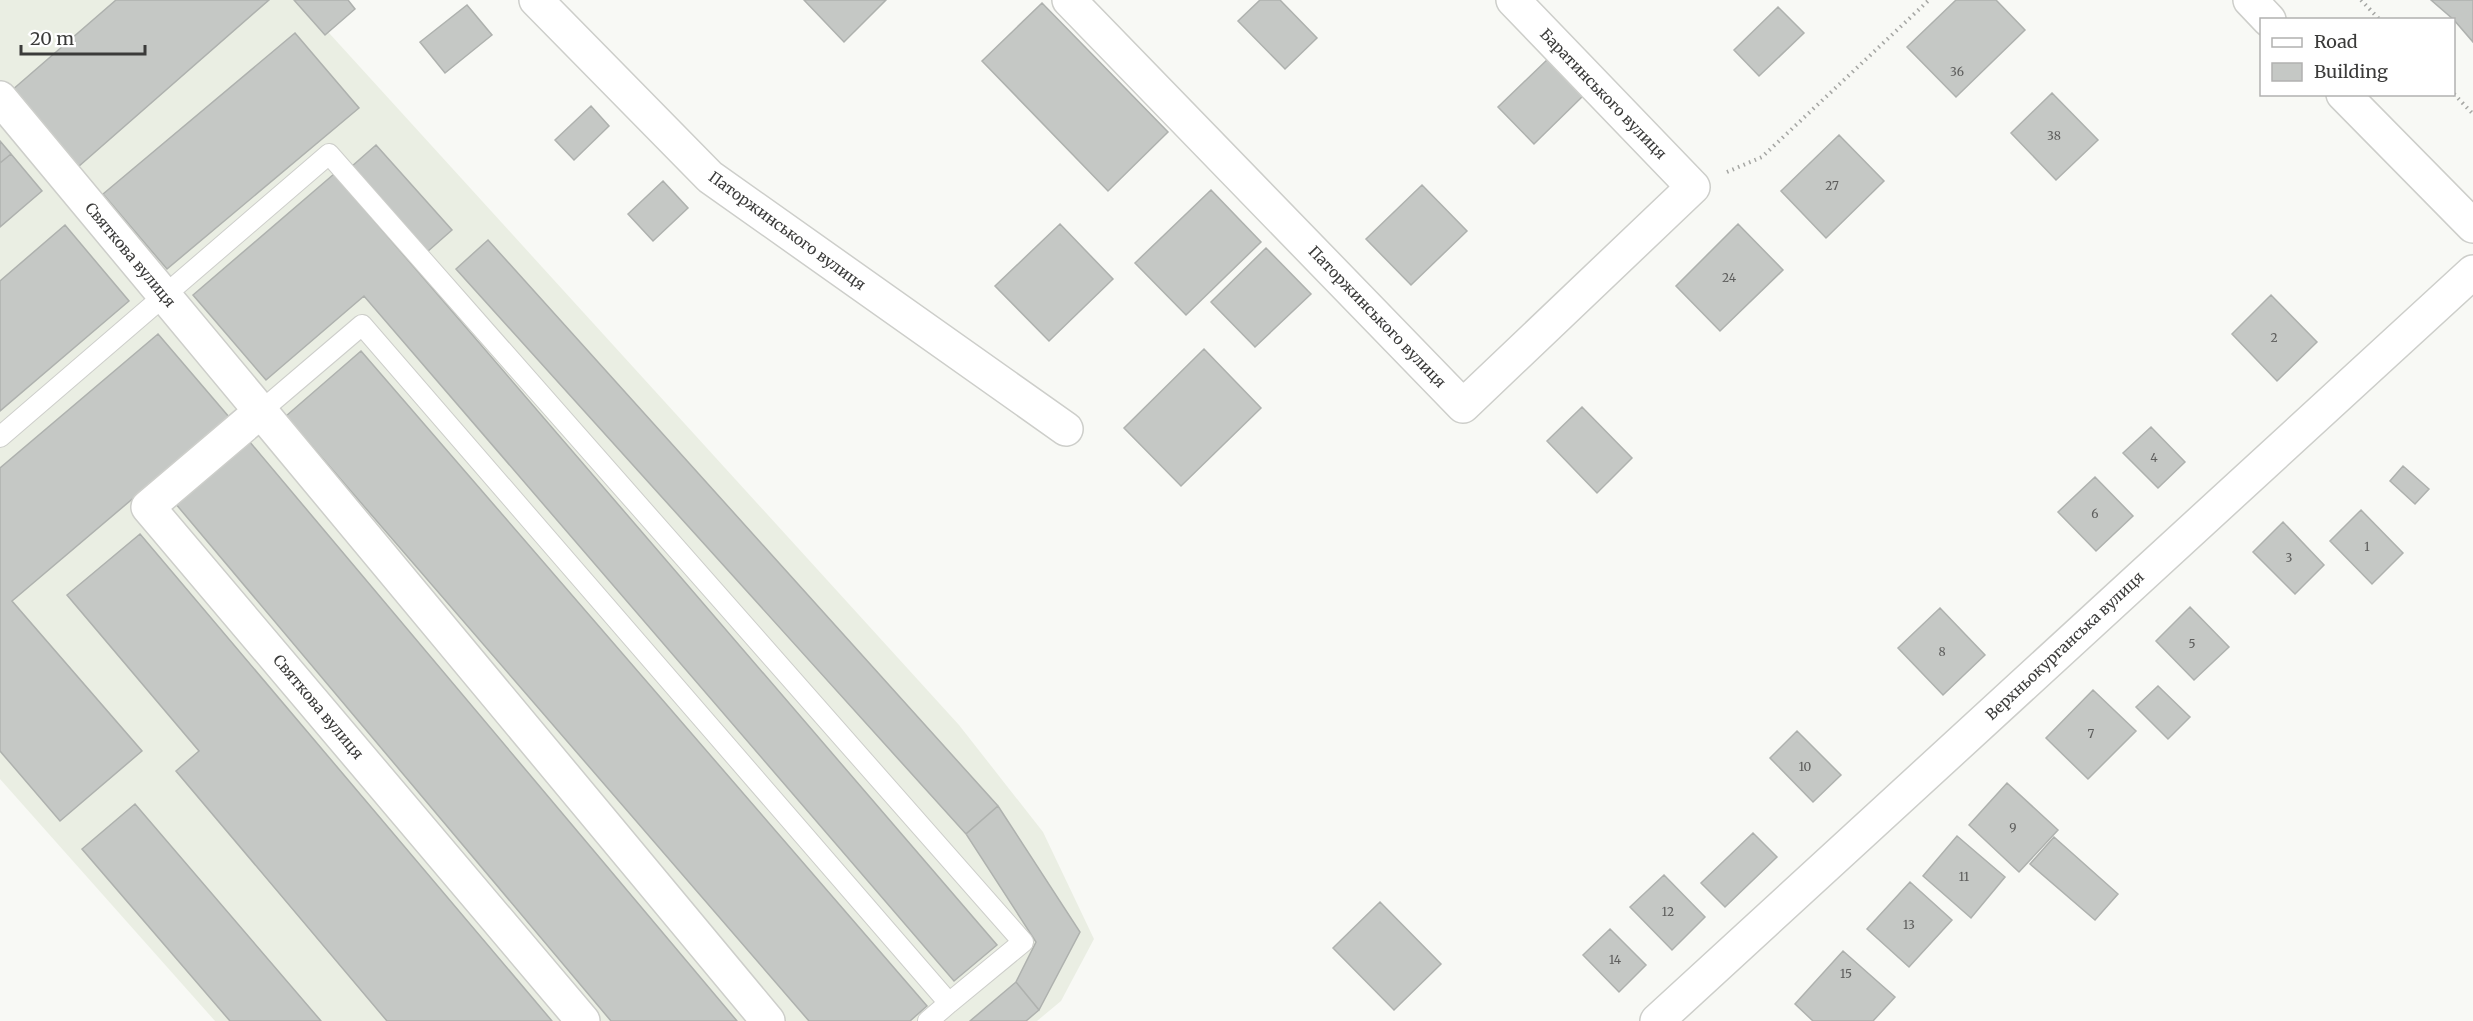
<svg xmlns="http://www.w3.org/2000/svg" width="2473" height="1021" font-family="Merriweather,serif">
	<style>
		.built { fill: #eaeee3 }
		.building { fill: #c5c8c5; stroke: #aeb1ae; stroke-width: 1.5 }
		.lines { fill: none; stroke-linecap: round; stroke-linejoin: round }
		.lane-casing { stroke: #cdceca; stroke-width: 22 }
		.street-casing { stroke: #cdceca; stroke-width: 36 }
		.secondary-casing { stroke: #cdceca; stroke-width: 36 }
		.path { stroke: #a5a6a3; stroke-width: 4; stroke-dasharray: 1.5 4.5; stroke-linecap: butt }
		.lane { stroke: #fff; stroke-width: 20 }
		.street { stroke: #fff; stroke-width: 33 }
		.secondary { stroke: #fff; stroke-width: 33 }
		.labels { text-anchor: middle; stroke-width: 4.5; stroke-linejoin: round; paint-order: stroke }
		.number-label { font-size: 12px; fill: #5e5e5d }
		.street-label { font-size: 15px; fill: #3b3b3a; stroke: #fff }
	</style>
	<rect width="100%" height="100%" fill="#f8f9f5"/>
	<path class="built" d="M0,0H299L959,725L1043,832L1094,939L1061,1001L1037,1021H215L0,779Z"/>
	<path class="building" d="M116,0H269L78,167L11,91Z
		M294,0H348L355,9L325,35Z
		M804,0H886L844,42Z
		M1260,0H1280L1317,38L1285,69L1238,21Z
		M1956,0H1996L2025,30L1956,97L1907,47Z
		M2431,0H2473V42L2454,20Z
		M1042,3L1168,132L1108,191L982,61Z
		M467,5L492,35L445,73L420,42Z
		M1778,7L1804,33L1759,76L1734,50Z
		M295,33L359,108L167,269L103,194Z
		M1550,57L1585,94L1534,144L1498,107Z
		M2052,93L2098,140L2056,180L2011,133Z
		M591,106L609,126L574,160L555,140Z
		M1839,135L1884,181L1826,238L1781,191Z
		M0,141L11,154L0,163Z
		M376,145L452,230L427,252L351,167Z
		M11,154L42,191L0,227V163Z
		M334,174L997,945L954,981L364,296L266,380L193,295Z
		M663,181L688,208L653,241L628,214Z
		M1422,185L1467,231L1411,285L1366,239Z
		M1211,190L1261,242L1186,315L1135,263Z
		M1060,224L1113,279L1049,341L995,286Z
		M1738,224L1783,270L1720,331L1676,286Z
		M65,225L129,301L0,411V281Z
		M488,240L998,806L966,834L456,269Z
		M1266,248L1311,294L1255,347L1211,302Z
		M2271,295L2317,342L2277,381L2232,334Z
		M158,334L229,417L12,601L142,751L60,821L0,751V468Z
		M1204,349L1261,408L1181,486L1124,428Z
		M361,351L927,1006L910,1021H809L286,416Z
		M1582,407L1632,458L1597,493L1547,441Z
		M2151,427L2185,462L2158,488L2123,453Z
		M249,441L737,1021H611L175,503Z
		M2403,466L2429,489L2415,504L2390,481Z
		M2095,477L2133,516L2096,551L2058,512Z
		M2361,510L2403,553L2372,584L2330,541Z
		M2283,522L2324,565L2295,594L2253,552Z
		M140,534L552,1021H387L176,771L199,751L67,595Z
		M2190,607L2229,647L2194,680L2156,641Z
		M1940,608L1985,655L1943,695L1898,648Z
		M2158,686L2190,717L2168,739L2136,707Z
		M2093,690L2136,731L2088,779L2046,738Z
		M1797,731L1841,775L1813,802L1770,758Z
		M2007,783L2058,830L2019,872L1969,825Z
		M135,804L321,1021H230L82,849Z
		M998,806L1080,932L1039,1010L1016,982L1036,942L966,834Z
		M1753,833L1777,857L1725,907L1701,883Z
		M1957,836L2005,877L1971,918L1923,876Z
		M2054,837L2118,894L2095,920L2030,864Z
		M1664,875L1705,917L1672,950L1630,907Z
		M1910,882L1952,920L1909,967L1867,929Z
		M1380,902L1441,964L1394,1010L1333,948Z
		M1610,929L1646,965L1619,992L1583,955Z
		M1843,951L1895,997L1873,1021H1813L1795,1004Z
		M1016,982L1039,1010L1026,1021H970Z"/>
	<g class="lines">
		<g class="lane-casing">
			<path id="lane" d="M261,411L362,325L949,1003L928,1021
				M0,437L329,154L1023,942L949,1003"/>
		</g>
		<g class="street-casing">
			<path id="street" d="M536,0L710,177L1066,429
				M1069,0L1463,406L1693,187L1513,0
				M0,98L768,1021
				M261,411L148,507L583,1021
				M1657,1021L2473,272"/>
		</g>
		<g class="secondary-casing">
			<path id="secondary" d="M2250,0L2269,20
				M2343,94L2473,226"/>
		</g>
		<path class="path" d="M2361,0L2380,20
			M2454,94L2473,114
			M1727,172L1762,157L1929,0"/>
		<use href="#lane" class="lane"/>
		<use href="#street" class="street"/>
		<use href="#secondary" class="secondary"/>
	</g>
	<g class="labels">
		<g class="number-label">
			<text x="1957" y="76">36</text>
			<text x="2054" y="140">38</text>
			<text x="1832" y="190">27</text>
			<text x="1729" y="282">24</text>
			<text x="2274" y="342">2</text>
			<text x="2154" y="462">4</text>
			<text x="2095" y="518">6</text>
			<text x="2367" y="551">1</text>
			<text x="2289" y="562">3</text>
			<text x="2192" y="648">5</text>
			<text x="1942" y="656">8</text>
			<text x="2091" y="738">7</text>
			<text x="1805" y="771">10</text>
			<text x="2013" y="832">9</text>
			<text x="1964" y="881">11</text>
			<text x="1668" y="916">12</text>
			<text x="1909" y="929">13</text>
			<text x="1615" y="964">14</text>
			<text x="1846" y="978">15</text>
		</g>
		<g class="street-label">
			<text transform="translate(1603 94) rotate(46)" y="5">Баратинського вулиця</text>
			<text transform="translate(787 231) rotate(36)" y="5">Паторжинського вулиця</text>
			<text transform="translate(130 255) rotate(50)" y="5">Святкова вулиця</text>
			<text transform="translate(1377 317) rotate(46)" y="5">Паторжинського вулиця</text>
			<text transform="translate(2065 646) rotate(-43)" y="5">Верхньокурганська вулиця</text>
			<text transform="translate(318 707) rotate(50)" y="5">Святкова вулиця</text>
		</g>
	</g>
	<rect x="2260" y="18" width="195" height="78" fill="#ffffff" stroke="#b1b1b0" stroke-width="1.5"/>
	<rect x="2272" y="38" width="30" height="9" fill="#ffffff" stroke="#b1b1b0" stroke-width="1.5"/>
	<text x="2314" y="48" font-size="18" fill="#3b3b3a">Road</text>
	<rect x="2272" y="63" width="30" height="18" fill="#c5c8c5" stroke="#b1b1b0" stroke-width="1.5"/>
	<text x="2314" y="78" font-size="18" fill="#3b3b3a">Building</text>
	<path d="M21 45v9h124v-9" fill="none" stroke="#3b3b3a" stroke-width="3"/>
	<text x="30" y="45" font-size="18" fill="#3b3b3a" stroke="#ffffff" stroke-width="4.5" paint-order="stroke">20 m</text>
</svg>
